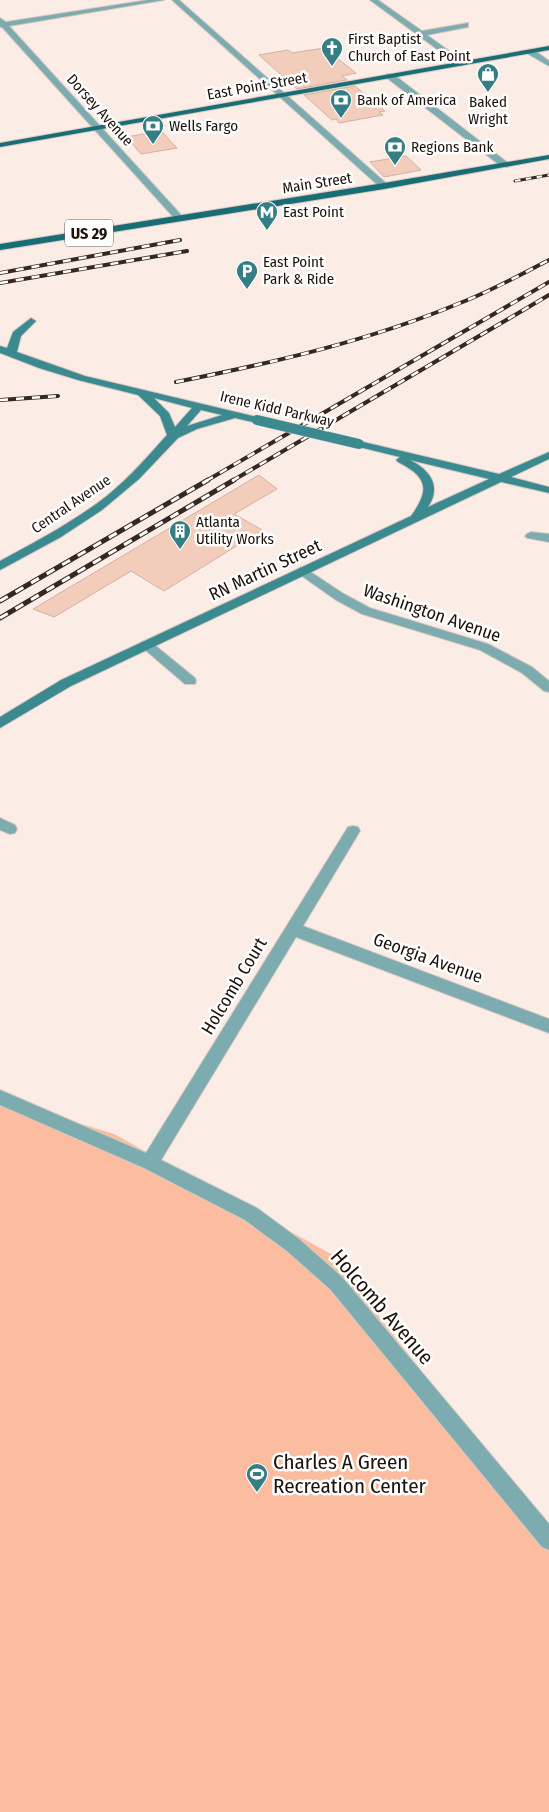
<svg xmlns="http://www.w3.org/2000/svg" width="549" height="1812" font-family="'Fira Sans Condensed',sans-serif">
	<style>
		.green { fill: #fbbca0 }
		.building { fill: #f3cdbc; stroke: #d5b0a0 }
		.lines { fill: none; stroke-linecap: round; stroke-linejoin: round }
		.street-casing { stroke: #d8c9c2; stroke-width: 2 }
		.secondary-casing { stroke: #d8c9c2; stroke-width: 2 }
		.primary-casing { stroke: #d8c9c2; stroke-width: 2 }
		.street { fill: #7cabb0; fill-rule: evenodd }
		.secondary { fill: #3b8a90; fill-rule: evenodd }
		.primary { fill: #196e75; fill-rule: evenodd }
		.rail-far2-casing { stroke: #352822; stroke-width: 3 }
		.rail-far1-casing { stroke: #352822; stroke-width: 4 }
		.rail-casing { stroke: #352822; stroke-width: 5 }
		.rail-far2 { stroke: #fff; stroke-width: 2; stroke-dasharray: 5.5; stroke-linecap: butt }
		.rail-far1 { stroke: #fff; stroke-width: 2.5; stroke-dasharray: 8; stroke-linecap: butt }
		.rail { stroke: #fff; stroke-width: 3; stroke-dasharray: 9; stroke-linecap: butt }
		.secondary-bridge-casing { stroke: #d8c9c2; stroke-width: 11; stroke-linecap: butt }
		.secondary-bridge { stroke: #3b8a90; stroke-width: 10 }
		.labels { text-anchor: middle; stroke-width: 5; stroke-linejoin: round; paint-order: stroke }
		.far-poi-label { font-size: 15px; fill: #1e110b; stroke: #fff; text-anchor: start }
		.far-street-label { font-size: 15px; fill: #1e110b; stroke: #fff }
		.shield { fill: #fff; stroke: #625854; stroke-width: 1 }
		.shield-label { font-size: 16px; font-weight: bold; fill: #1e110b }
		.street-label { font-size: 18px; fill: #1e110b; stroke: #fff }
		.near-street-label { font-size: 21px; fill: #1e110b; stroke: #fff }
		.near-poi-label { font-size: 21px; fill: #1e110b; stroke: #fff; text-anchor: start }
	</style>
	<rect width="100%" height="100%" fill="#fbece5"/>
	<path class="green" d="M0,1099L114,1134L331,1254L549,1537V1812H0Z"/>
	<path class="building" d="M324,48L356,73L342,76L347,80L297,89L259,55L288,50L292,53Z
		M355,86L385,111L379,112L383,115L339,123L336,119L332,120L304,95Z
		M161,131L177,148L141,154L126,137Z
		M406,156L421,170L384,177L370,162Z
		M259,475L277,489L234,514L262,530L164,591L131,571L54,617L33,609Z"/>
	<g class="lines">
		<g class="street-casing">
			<path id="street" d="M148,0H164L9,26L182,216L183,218L179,221L176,220L2,27H0V18L6,22Z
				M172,0H179L387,184V188H381Z
				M370,0H378L422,31L468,23V27L427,35L467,64L460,66Z
				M528,50H534L549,61V66L528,54Z
				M387,74H393L508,163V167H502L387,78Z
				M531,532L549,534V542L527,538L525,536L527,534Z
				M303,567L344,594L370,608L488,644L532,667L549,681V692L544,691L522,673L480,650L362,614L336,600L299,574L297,571L299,568Z
				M147,641L151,642L195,678L196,681L195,684H185L143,648L141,645Z
				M0,818L15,825L17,829L15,833L10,834L0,830Z
				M353,826L358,827L360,831L303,926L549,1019V1033L296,937L161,1160L257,1208L299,1239L342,1277L549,1524V1550L542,1547L330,1289L287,1251L245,1220L144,1168L0,1105V1090L146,1153L348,827Z"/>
		</g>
		<g class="secondary-casing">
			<path id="secondary" d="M31,318L36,321L21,336L17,352L85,376L261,418L262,420L257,423L235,418L197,429L178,438L139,479L102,510L61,537L0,570V561C37,541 75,521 108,495C130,477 148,456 167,435L160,416L138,395L78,380L39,368L0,353V346L7,348L13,332ZM154,398L192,408L175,427L169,413ZM201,410L222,415L187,426Z
				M359,441L499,474L549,452V459L511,477L549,487V493L501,482L71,686L0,728V717L61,680L411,516C430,490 428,477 398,462L396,460L400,457L355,446L354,444L355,442ZM410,460L489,479L428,507C442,486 430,470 410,460Z"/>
		</g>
		<g class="primary-casing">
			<path id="primary" d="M549,46V50L0,147V143Z
				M549,155V159L384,189L0,250V244L384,183Z"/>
		</g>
		<use href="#street" class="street"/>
		<use href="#secondary" class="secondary"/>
		<use href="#primary" class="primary"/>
		<g class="rail-far2-casing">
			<path id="rail-far2" d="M515,181L549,175"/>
		</g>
		<g class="rail-far1-casing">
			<path id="rail-far1" d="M0,273L180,240
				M0,283L187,251
				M176,382C272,363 369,341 460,303C491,291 520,275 549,260
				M0,400L58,396
				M206,481L549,282
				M232,481L549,295"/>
		</g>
		<g class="rail-casing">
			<path id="rail" d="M0,601L208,480
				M0,618L234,480"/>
		</g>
		<use href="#rail-far2" class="rail-far2"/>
		<use href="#rail-far1" class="rail-far1"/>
		<use href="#rail" class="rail"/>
		<g class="secondary-bridge-casing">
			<path id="secondary-bridge" d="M257,420L359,444"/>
		</g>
		<use href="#secondary-bridge" class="secondary-bridge"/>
	</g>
	<defs>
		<g id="church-pin" transform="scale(1.125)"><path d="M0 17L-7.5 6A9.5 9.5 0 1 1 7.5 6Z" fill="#357e84" stroke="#fff"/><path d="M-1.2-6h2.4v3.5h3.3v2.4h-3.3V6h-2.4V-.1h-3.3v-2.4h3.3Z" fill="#fff"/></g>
		<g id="shop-pin" transform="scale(1.125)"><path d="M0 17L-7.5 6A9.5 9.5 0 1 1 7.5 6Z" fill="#357e84" stroke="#fff"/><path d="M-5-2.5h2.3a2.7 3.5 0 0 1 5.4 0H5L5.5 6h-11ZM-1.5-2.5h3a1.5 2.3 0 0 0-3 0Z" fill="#fff"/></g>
		<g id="bank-pin" transform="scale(1.125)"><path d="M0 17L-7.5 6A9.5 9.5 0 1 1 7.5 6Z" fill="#357e84" stroke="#fff"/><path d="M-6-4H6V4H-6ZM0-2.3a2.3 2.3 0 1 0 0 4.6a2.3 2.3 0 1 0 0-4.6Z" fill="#fff"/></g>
		<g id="metro-pin" transform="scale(1.125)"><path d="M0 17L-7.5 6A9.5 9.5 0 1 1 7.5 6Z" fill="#357e84" stroke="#fff"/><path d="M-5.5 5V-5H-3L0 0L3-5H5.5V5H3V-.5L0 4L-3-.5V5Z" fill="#fff"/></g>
		<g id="parking-pin" transform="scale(1.125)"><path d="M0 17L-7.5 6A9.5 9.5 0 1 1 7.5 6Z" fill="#357e84" stroke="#fff"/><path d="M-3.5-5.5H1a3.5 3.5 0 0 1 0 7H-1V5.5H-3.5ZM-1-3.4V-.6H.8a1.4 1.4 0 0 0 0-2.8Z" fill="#fff"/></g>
		<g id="building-pin" transform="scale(1.125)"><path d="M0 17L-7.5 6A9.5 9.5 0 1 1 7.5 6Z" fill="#357e84" stroke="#fff"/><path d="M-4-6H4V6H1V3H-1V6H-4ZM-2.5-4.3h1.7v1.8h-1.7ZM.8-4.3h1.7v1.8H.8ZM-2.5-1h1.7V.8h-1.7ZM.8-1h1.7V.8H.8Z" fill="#fff"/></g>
		<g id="stadium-pin" transform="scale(1.125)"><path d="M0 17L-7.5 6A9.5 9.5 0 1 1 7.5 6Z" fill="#357e84" stroke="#fff"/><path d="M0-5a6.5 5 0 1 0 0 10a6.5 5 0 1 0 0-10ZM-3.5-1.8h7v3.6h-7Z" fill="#fff"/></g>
	</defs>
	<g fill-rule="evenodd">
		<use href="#church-pin" x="332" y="48"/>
		<use href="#shop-pin" x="488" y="74"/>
		<use href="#bank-pin" x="341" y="100"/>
		<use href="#bank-pin" x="153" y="126"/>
		<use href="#bank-pin" x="395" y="147"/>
		<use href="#metro-pin" x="267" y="212"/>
		<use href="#parking-pin" x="247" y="271"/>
		<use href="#building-pin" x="180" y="531"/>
		<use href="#stadium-pin" x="257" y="1474"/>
	</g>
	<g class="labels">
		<g class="far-poi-label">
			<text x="348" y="44">First Baptist<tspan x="348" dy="17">Church of East Point</tspan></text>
			<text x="357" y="105">Bank of America</text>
			<text x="488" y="107" text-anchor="middle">Baked<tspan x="488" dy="17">Wright</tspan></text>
			<text x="169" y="131">Wells Fargo</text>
			<text x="411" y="152">Regions Bank</text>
			<text x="283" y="217">East Point</text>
			<text x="263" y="267">East Point<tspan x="263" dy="17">Park &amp; Ride</tspan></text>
			<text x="196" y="527">Atlanta<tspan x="196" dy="17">Utility Works</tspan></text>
		</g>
		<g class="far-street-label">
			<text transform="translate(257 86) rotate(-10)" y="5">East Point Street</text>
			<text transform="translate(100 110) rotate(48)" y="5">Dorsey Avenue</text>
			<text transform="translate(317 183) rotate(-9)" y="5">Main Street</text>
			<text transform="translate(277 409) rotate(13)" y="5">Irene Kidd Parkway</text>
			<text transform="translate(71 504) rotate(-34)" y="5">Central Avenue</text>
		</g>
		<rect class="shield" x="65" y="219.5" width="48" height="27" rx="4"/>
		<g class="shield-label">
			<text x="89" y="239">US 29</text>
		</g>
		<g class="street-label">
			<text transform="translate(265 570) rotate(-25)" y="6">RN Martin Street</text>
			<text transform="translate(432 613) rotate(19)" y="6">Washington Avenue</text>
			<text transform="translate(428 958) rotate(20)" y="6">Georgia Avenue</text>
			<text transform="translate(234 986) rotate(-59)" y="6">Holcomb Court</text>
		</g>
		<g class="near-street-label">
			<text transform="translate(382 1307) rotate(49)" y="7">Holcomb Avenue</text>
		</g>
		<g class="near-poi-label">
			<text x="273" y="1469">Charles A Green<tspan x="273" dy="24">Recreation Center</tspan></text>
		</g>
	</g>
</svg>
